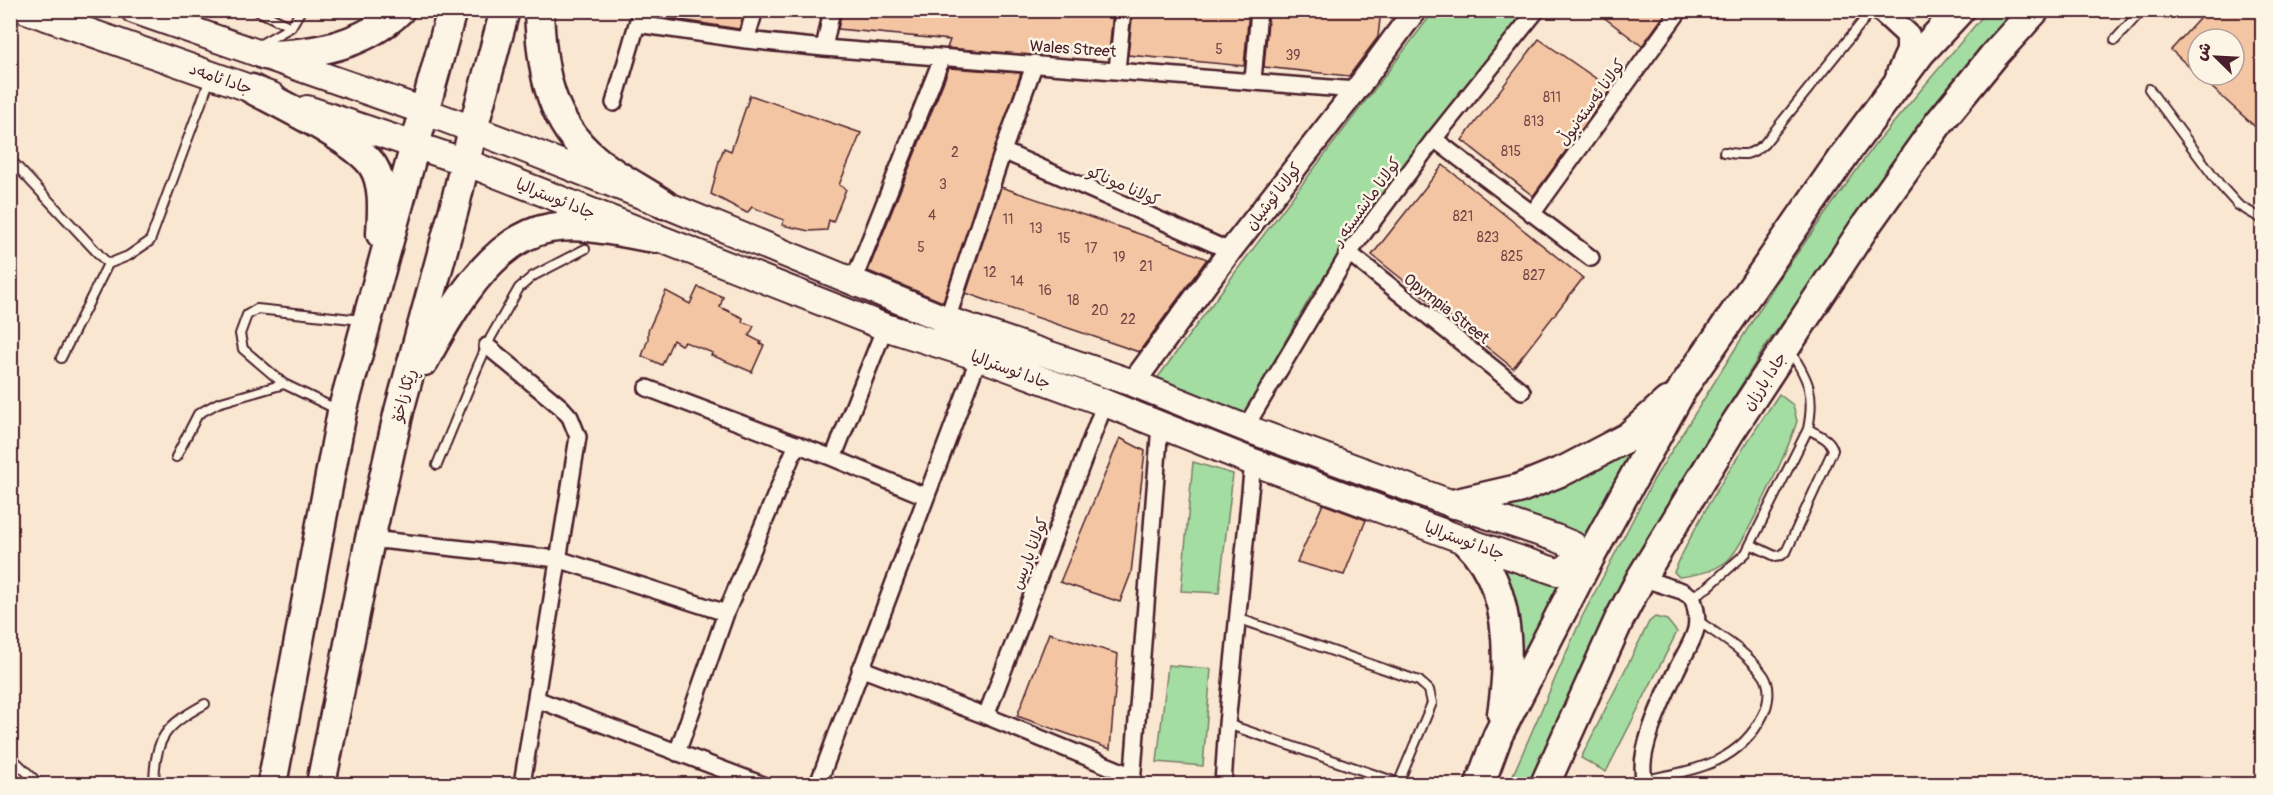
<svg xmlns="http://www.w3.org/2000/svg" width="2273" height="795" font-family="Pangolin,'Playpen Sans Arabic',sans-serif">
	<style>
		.green { fill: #a4dda2; stroke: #777e66; stroke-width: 1.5 }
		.building { fill: #f3c5a2; stroke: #4a1f2b; stroke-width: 1.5 }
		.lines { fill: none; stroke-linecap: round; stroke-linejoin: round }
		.lane-casing { stroke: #4a1f2b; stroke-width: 12 }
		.street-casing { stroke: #4a1f2b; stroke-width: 20 }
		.secondary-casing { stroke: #4a1f2b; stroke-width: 27 }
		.primary-casing { stroke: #4a1f2b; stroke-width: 30 }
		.highway-casing { stroke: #4a1f2b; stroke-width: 33 }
		.lane { stroke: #fcf5e5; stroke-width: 8 }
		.street { stroke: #fcf5e5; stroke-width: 15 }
		.secondary { stroke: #fcf5e5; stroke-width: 22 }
		.primary { stroke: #fcf5e5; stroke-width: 26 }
		.highway { stroke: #fcf5e5; stroke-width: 28 }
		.labels { text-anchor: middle; stroke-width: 5; stroke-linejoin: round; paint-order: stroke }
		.number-label { font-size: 14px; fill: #744849 }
		.street-label { font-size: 16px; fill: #4a1f2b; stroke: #fcf5e5 }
	</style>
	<rect width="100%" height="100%" fill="#f9e7d1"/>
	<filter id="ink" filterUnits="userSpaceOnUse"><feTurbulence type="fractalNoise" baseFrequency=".0167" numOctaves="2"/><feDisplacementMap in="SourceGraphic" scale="12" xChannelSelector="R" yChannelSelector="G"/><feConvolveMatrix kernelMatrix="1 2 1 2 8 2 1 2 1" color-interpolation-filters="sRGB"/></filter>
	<g filter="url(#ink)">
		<path class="green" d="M1434,11H1525L1353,236L1311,296L1244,414L1156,380L1240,266Z
			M1987,11H2020L1948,92L1767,344L1673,494L1609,615L1532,784H1509L1582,617L1654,479L1778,280L1874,146Z
			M1779,394L1793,405L1797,421C1790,445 1744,547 1727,561C1713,572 1696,575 1679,577L1674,572C1702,508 1741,452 1779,394Z
			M1648,424L1586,540L1479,503Z
			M1193,462L1233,474L1219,593L1181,591Z
			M1485,557L1560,587L1510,684Z
			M1655,617L1667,620L1677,632L1606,772L1581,758L1649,622Z
			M1168,665L1211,669L1203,766L1157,762Z"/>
		<path class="building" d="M663,10H745L739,29L662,17Z
			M842,10H1113L1109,56L1036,48L1035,53L1031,55L947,48L950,40L838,29Z
			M1133,10H1249L1244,66L1128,55Z
			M1269,10H1381L1378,37L1349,76L1264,67Z
			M1594,10H1668L1642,46Z
			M2207,10H2262V133L2198,75H2234V39H2198V75L2171,50Z
			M1539,39L1611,89L1533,196L1462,140Z
			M949,68L1021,73L943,302L868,271Z
			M750,95L861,133L839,185L846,189L833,222L829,220L827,230L809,231L782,225L784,220L752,207L747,213L711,194L719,161L724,148L731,151Z
			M1443,165L1583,278L1513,368L1372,255Z
			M1001,187L1169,244L1207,259L1139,352L994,303L966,293Z
			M698,287L723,297L720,307L743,318L742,322L754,326L749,336L761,342L760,344L764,345L752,372L711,355L713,353L685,342L681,345L673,340L662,365L642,356L648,339V331L666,291L690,304Z
			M1120,438L1145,451L1131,573L1120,602L1060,582Z
			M1323,504L1366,520L1344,575L1297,562Z
			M1049,633L1118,654L1110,749L1017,716Z"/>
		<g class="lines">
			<g class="lane-casing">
				<path id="lane" d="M256,10L291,27
					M2115,40L2142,10
					M259,45L291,27L301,10
					M2149,89L2220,185L2238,205L2262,219
					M1724,152C1744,155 1748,157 1764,144L1872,10
					M10,159L108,264
					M61,358L108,264L128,256L150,241L210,79
					M338,410L284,384L243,349L240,334L247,315L257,309L362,320
					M176,457L198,414L218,403L284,384
					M437,465L477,368L491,337L519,288L533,276L585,249
					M1752,545L1775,556L1782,555L1787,550L1833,450C1830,438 1818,435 1808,429
					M1692,597L1708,587L1746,553L1808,429C1815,394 1809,380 1790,351
					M1237,618L1419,681L1429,690L1432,703L1398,784
					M1227,724L1399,783
					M10,756L39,784
					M1645,780C1694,770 1739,764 1763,715C1769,703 1771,687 1764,676C1748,652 1719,636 1697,620
					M154,784C155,737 165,726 205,704"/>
			</g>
			<g class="street-casing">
				<path id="street" d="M637,24L746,40L824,48L1356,90
					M746,40L755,10
					M824,48L832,10
					M1117,70L1123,10
					M1253,81L1259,10
					M614,103L641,10
					M1434,139L1591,258
					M1003,151L1230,251
					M1532,214L1680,10
					M1349,253L1522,391
					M853,282L942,58
					M947,320L1003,151L1035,63
					M885,327L833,458L925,496
					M487,346L561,407L570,417L578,437L522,784
					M647,388L833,458
					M1245,428L1349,253L1434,139L1537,10
					M370,539L558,559L726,613
					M1641,578L1682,591L1692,597C1696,607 1698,618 1696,629C1693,642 1684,655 1678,667C1667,690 1631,760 1647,784
					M860,668L986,716L1133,776
					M536,699L761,784
					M986,716L1105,403
					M677,753L726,613L797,444
					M818,784L979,357
					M1132,784L1160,425
					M1223,784L1227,724L1253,462"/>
			</g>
			<g class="secondary-casing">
				<path id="secondary" d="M1881,10L1908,35V51L1898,73
					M1133,383L1230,251L1356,90L1415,10"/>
			</g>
			<g class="primary-casing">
				<path id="primary" d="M26,10L272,96
					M134,10L424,111L512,144L664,204L947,320L1133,383L1245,428L1453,504L1556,538L1573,545C1579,559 1570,569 1557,572L1466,541L1253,462L1105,403L979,357L885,327L465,162L307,109"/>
			</g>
			<g class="highway-casing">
				<path id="highway" d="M539,10C541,62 547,114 587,152C609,173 638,187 664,204
					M265,55C314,54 364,46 400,10
					M252,89C280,104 357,141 373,166C385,185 382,213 381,234
					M424,361C450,313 491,238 550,228C584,222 622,233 655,238
					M1453,504L1518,489L1567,469L1628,437L1667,402
					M1466,541C1512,585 1511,656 1502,714
					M272,784L342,412L452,10
					M321,784L370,539L399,411L454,209L473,129L505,10
					M1480,784L1498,735L1590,557L1684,386L1845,154L1921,52L1960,10
					M1545,784L1619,620L1641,578L1730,432L1864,228L1938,124L1995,54L2035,10"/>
			</g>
			<use href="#lane" class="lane"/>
			<use href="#street" class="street"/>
			<use href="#secondary" class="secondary"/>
			<use href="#primary" class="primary"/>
			<use href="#highway" class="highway"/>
		</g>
	</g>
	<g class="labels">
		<g class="number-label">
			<text x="1219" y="54">5</text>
			<text x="1293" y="60">39</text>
			<text x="1552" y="102">811</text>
			<text x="1534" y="126">813</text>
			<text x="1511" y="156">815</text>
			<text x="955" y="157">2</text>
			<text x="943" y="189">3</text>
			<text x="932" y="220">4</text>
			<text x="1463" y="221">821</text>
			<text x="1008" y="224">11</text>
			<text x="1036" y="233">13</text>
			<text x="1488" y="242">823</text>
			<text x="1064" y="243">15</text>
			<text x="921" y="252">5</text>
			<text x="1091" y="253">17</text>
			<text x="1512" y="261">825</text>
			<text x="1119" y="262">19</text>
			<text x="1146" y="271">21</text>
			<text x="990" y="277">12</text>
			<text x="1534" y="280">827</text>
			<text x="1017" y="286">14</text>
			<text x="1045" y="295">16</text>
			<text x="1073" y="305">18</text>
			<text x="1100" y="315">20</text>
			<text x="1128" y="324">22</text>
		</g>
		<g class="street-label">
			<text transform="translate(1073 48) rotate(4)" y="6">Wales Street</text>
			<text transform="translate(221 78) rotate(19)" y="6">جادا ئامەد</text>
			<text transform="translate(1591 102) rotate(-54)" y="6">كولانا ئەستەنبوڵ</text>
			<text transform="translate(1124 185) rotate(24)" y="6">كولانا موناكو</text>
			<text transform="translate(1273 196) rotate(-52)" y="6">كولانا ئوشيان</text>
			<text transform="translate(556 198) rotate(22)" y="6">جادا ئوسترالیا</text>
			<text transform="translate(1366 201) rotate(-54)" y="6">كولانا مانشسته ر</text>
			<text transform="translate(1447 308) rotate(38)" y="6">Opympia Street</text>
			<text transform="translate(1011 369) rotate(20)" y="6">جادا ئوسترالیا</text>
			<text transform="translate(1764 381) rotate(-57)" y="6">جادا بارزان</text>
			<text transform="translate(403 395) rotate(-75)" y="6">ڕێکا زاخۆ</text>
			<text transform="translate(1465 540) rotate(20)" y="6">جادا ئوسترالیا</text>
			<text transform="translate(1029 553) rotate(-69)" y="6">كولانا پاریس</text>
		</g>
	</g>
	<rect width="2273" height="795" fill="none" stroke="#fcf5e5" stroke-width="36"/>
	<rect x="18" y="18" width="2237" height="759" fill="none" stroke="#4a1f2b" stroke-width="2" filter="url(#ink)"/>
	<g transform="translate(2216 57) rotate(294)"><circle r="28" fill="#fcf5e5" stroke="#b59f9b" stroke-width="1.5"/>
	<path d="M0-4.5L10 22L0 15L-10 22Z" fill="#4a1f2b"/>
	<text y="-9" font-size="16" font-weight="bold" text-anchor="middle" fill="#4a1f2b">ش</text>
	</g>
</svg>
